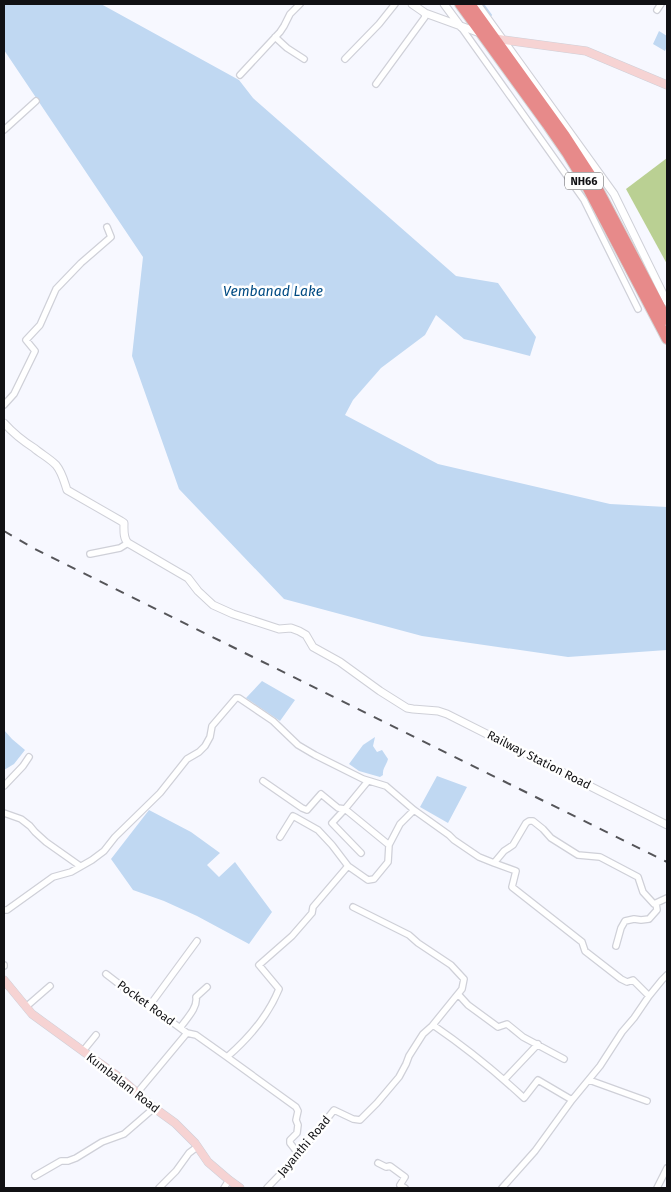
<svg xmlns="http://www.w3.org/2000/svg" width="671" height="1192" font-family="'Fira Sans',sans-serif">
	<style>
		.green { fill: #bad093 }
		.water { fill: #c0d8f2 }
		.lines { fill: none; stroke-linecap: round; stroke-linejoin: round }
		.stream { stroke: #c0d8f2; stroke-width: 2 }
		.minor-casing { stroke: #cfd0d8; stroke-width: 8 }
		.tertiary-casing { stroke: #cfd0d8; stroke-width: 9 }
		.secondary-casing { stroke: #cfd0d8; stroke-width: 9 }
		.trunk-casing { stroke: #d4d4d5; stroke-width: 12 }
		.minor { stroke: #fff; stroke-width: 5.5 }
		.tertiary { stroke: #fff; stroke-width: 7 }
		.secondary { stroke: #f6d3d3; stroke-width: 8 }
		.trunk { stroke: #e78a8a; stroke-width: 10 }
		.rail { stroke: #555559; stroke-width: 2; stroke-dasharray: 9 9; stroke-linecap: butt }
		.labels { text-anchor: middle; stroke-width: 5; stroke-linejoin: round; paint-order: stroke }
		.shield { fill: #fff; stroke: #58585a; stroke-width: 1 }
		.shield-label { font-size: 11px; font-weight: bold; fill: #111114 }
		.street-label { font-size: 12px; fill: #111114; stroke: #fff }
		.water-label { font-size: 14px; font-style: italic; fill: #014b83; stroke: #fff }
	</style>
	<rect width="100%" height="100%" fill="#f7f8ff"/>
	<path class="green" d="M667,158V264L626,189Z"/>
	<path class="water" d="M4,4H101L239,80L253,98L456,276L498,283L536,337L530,356L464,339L436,315L425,335L381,368L353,400L345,415L438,464L610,504L667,507V650L568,657L422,636L284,599L179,489L132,356L143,257L4,50Z
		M659,31L667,36V46L665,51L653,44Z
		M262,681L295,700L280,721L246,698Z
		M4,730L12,739L25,750L14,764L4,770Z
		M375,737L373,746L377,752L382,750L388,759C387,764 382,769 383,775L380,777L359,771L349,764L363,745Z
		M437,776L467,787L448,823L420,807Z
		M149,810L191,832L220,853L207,865L219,877L235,862L272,912L249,944L197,916L164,901L133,890L111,859Z"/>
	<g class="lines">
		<path class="stream" d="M483,4L491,15"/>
		<g class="minor-casing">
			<path id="minor" d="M657,10L661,4
				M461,27L584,200L638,309
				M275,37L287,48L304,59
				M345,59L379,24L395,4
				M240,75L280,32L284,26L290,14L300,4
				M376,84L425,17L424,12
				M4,130L36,101
				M4,405L14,394L35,351L26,340L40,325L56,289L81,263L111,237L107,227
				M90,554L120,548L128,543
				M263,781L302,808L307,810L321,794L338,808L345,809L368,781
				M4,786L23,766L29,757
				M4,813L21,819L30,826L35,832L46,842L80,866
				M280,837L293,816L295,817L318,830L332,845L348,866
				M361,853L332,823L345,809L389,845
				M494,863L516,871L512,887L582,942L585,951L621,979L627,982L633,980L649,996
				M4,910H7L53,877L71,872L92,860L104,851L115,837L160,793L187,759L199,752L205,746L210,737L212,726L236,698H239L273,721L298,745L315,755L363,779L386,786L414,810L449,835L454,840L479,857L494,863L504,851L513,845L526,823L529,821H533L543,829L551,838L578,855L600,857L638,877L643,892L654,904L667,898
				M616,946L621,928L625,921L634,919L641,920L649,919L657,910L656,903
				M4,966V965
				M106,974L132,994L135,995L187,1033
				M458,994L468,1005L498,1027L507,1024L523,1037L564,1059
				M150,1005L197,941
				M27,1006L50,986
				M433,1025C465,1047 495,1071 524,1098L538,1080L572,1100
				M180,1028C186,1019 198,1008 196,997L207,987
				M83,1051L96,1035
				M227,1057L296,1107L298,1111L296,1120L298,1125L297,1133L290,1140V1143L297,1152L296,1158
				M504,1080L538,1044
				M589,1080L647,1101
				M137,1093L187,1033L196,1035L227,1057C249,1038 268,1016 279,989L259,965L292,936L312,913L313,907L348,866L368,880L374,879L388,862L389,845L400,824L414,810
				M378,1163L386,1167L390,1166L405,1177L400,1185L405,1188
				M35,1176L61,1161H68L76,1158L102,1142L124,1134L154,1108
				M159,1188L176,1171L189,1153L197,1147
				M224,1188L229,1180
				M267,1188L296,1158L334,1110L353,1119L360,1120L377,1103L399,1077L406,1064L409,1056L423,1034L432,1026L462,989L464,979L451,965L418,943L409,935L353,907
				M502,1188L535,1151L572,1100L600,1066L622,1032L634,1018L649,996L662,980L667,975
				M657,1188L667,1168"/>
		</g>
		<g class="tertiary-casing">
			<path id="tertiary" d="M412,4L425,13L480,33
				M444,4L461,27
				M477,4L614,194L667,302
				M4,423C13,433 23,441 34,448C41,454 49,458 56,465C62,472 64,481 67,490L121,521L124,523C124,530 123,538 128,543L188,578L198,591L213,605L233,614L279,629L291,628L299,631L306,635L313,647L340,662L380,691L407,708L413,709L438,711L447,714L667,825"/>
		</g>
		<g class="secondary-casing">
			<path id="secondary" d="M494,38L504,40L586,51L667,85
				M4,980L32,1014L120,1078L153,1107L175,1123L195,1143L208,1162L229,1180L240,1188"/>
		</g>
		<g class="trunk-casing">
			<path id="trunk" d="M460,4L547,124L567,153L584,181L667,339
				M470,4L565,136L591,176L667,320"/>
		</g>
		<use href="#minor" class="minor"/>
		<use href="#tertiary" class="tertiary"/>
		<use href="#secondary" class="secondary"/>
		<use href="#trunk" class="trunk"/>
		<path class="rail" d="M4,531L35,549L65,564L667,862"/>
	</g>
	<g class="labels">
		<rect class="shield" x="565" y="172.5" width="38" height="17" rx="4"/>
		<g class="shield-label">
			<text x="584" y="185">NH66</text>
		</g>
		<g class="street-label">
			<text transform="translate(539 760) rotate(27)" y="4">Railway Station Road</text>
			<text transform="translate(146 1003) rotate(36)" y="4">Pocket Road</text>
			<text transform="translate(123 1083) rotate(38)" y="4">Kumbalam Road</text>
			<text transform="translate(304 1146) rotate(-50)" y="4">Jayanthi Road</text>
		</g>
		<g class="water-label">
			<text x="273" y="296">Vembanad Lake</text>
		</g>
	</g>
	<rect width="671" height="1192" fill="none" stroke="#111114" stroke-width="10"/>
</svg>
